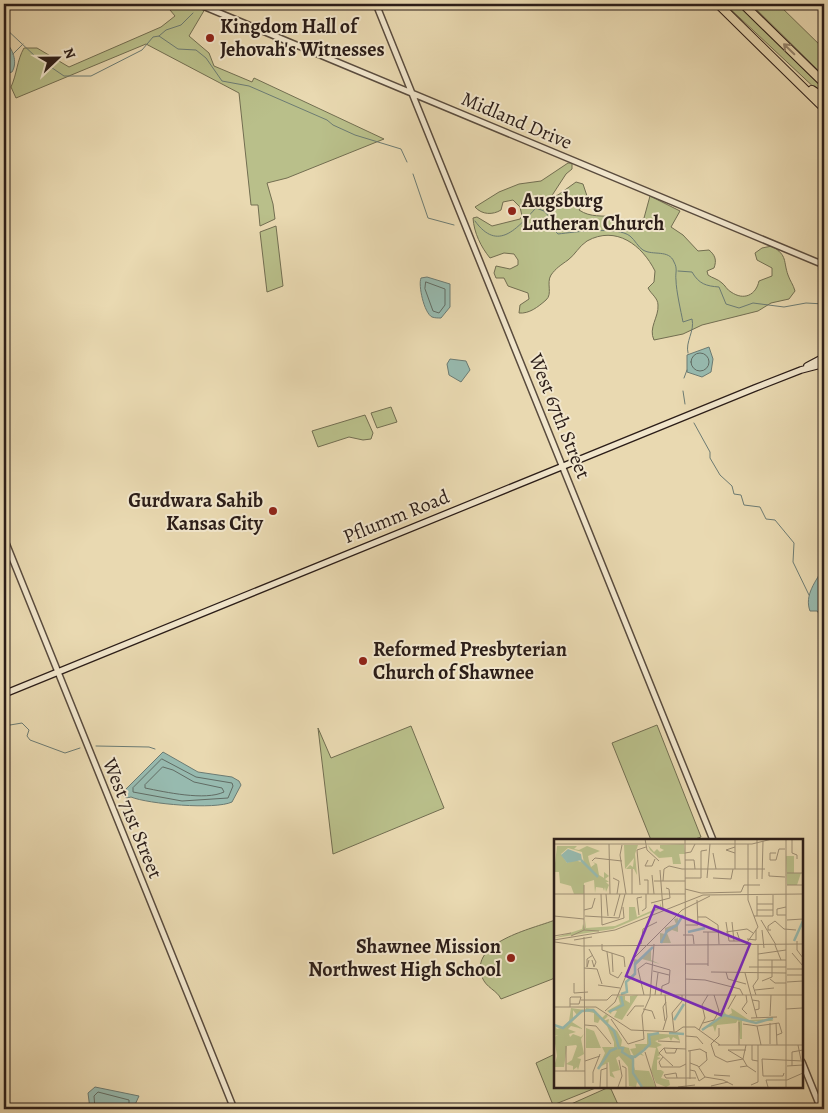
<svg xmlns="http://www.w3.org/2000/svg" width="828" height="1113" font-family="Alegreya,serif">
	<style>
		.green { fill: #b9bf8a; stroke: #726e51 }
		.water { fill: #97baaf; stroke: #6c7b73 }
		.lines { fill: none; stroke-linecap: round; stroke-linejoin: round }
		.shore { stroke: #616c64; stroke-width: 1 }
		.stream { stroke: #6c7b73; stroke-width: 1 }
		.tertiary-casing { stroke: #5a4c3e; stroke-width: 8 }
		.secondary-casing { stroke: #2b1d18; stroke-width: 8 }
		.motorway-casing { stroke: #2b1d18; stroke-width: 10 }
		.tertiary { stroke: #f1e6cc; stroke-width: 5 }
		.secondary { stroke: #f1e6cc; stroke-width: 5.5 }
		.motorway { stroke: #e9d9b1; stroke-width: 8 }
		.oneway { stroke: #94846c }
		.poi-dot { fill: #8f2418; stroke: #f1e6cc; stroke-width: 2 }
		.labels { text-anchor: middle; stroke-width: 4; stroke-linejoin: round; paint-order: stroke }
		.poi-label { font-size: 20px; font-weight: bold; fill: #2b1d18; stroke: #f1e6cc; text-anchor: start }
		.street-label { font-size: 20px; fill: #2b1d18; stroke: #f1e6cc }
		.inset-river { fill: none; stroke: #97baaf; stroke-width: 2.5 }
		.inset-road { fill: none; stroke: #9d8e74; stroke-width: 1 }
		.view { fill: #7b2cbf; fill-opacity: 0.15; stroke: #7b2cbf; stroke-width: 2.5 }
		.inset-edge { fill: none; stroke: #2b1d18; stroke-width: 2.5 }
	</style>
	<rect width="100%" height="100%" fill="#e9d9b1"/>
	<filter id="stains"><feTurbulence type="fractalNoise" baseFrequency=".004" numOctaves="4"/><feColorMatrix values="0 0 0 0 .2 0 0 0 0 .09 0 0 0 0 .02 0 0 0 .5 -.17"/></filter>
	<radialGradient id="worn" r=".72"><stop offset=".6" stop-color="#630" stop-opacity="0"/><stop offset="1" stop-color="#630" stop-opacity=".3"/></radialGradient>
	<path class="green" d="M165,4H190L205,9L189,36L209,53L214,66L252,82L254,78L384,139L287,178L267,183L273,204L275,219L260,226L258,205H251L239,93L146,44L16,98L11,87C17,74 17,60 24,48H37L69,67L161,27L175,16Z
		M725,4H737L824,89V93L819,92Z
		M751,4H778L824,49V76Z
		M568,163H572V169L566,174L551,197L558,195L576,182L583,184L590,205L582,206L579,210C591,218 602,215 615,217C623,219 629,223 638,223L644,218L650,196L680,211L671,227L683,235L698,251L709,250C715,255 717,260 714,268L707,271L708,275C712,278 718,279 722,283C725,285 727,290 731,292C744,301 756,295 759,281L772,276V268L757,260L755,253L762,248L772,246C788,256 783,261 788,275C790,281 793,284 795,291L789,299L771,303L758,311L702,325L683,334L654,340C648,328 659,317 658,305C658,298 651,294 648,288L654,282L655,271C642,245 616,225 587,241C579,246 575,255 568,260C561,265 556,268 551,275C546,283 553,294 546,300C538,307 529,314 519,313L520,305L529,299L528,293L508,286L504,278H496L494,273L496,266L510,269L518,265V260L514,254L504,253L490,258C481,247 474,233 473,218L477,217L492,226L520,219L522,216L520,207L513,200L503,202L501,210C493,215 482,215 475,207L499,192L519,184L541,181Z
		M276,226L283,286L267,292L260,232Z
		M391,407L397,422L377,428L371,413Z
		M365,415L373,433L371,439L363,440L349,437L318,447L312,431Z
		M657,725L701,837L692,840H651L612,743Z
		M411,726L444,808L333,854L318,728L331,758Z
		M555,920V978L501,999C497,990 486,988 482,977C469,942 532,929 555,920Z
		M555,1054L556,1087H598L553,1105L536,1063Z
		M607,1088L611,1089L620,1109H560Z"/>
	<path class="water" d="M4,41C13,48 18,62 12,72L5,74Z
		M427,277L450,284V307L441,318C438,318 435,318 432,317C424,313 418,285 421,278Z
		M709,347L713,359L711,372L702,377L687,372V355Z
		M450,359L466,361L470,370L461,382L449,375L447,364Z
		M824,567V635L821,616L817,611H810C804,595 816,581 824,567Z
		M163,752L198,772L232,777L239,781L241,785L232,802C215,810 148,804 131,797L127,798L122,795L123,792Z
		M95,1087L139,1096L133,1109H90L88,1093Z"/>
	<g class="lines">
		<path class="shore" d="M426,282L445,289V305L439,313L433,311L425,289Z
			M691 362a9 9 0 1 1 18 0a9 9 0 1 1-18 0Z
			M162,759L196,777L232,783L233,786L228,798L182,801L133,792V788Z
			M163,767L173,770L194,782L222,788L224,792C205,801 165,792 145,788V785Z
			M95,1109L94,1096L98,1092L129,1100V1109"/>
		<path class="stream" d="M4,27L36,57L64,76H91L142,50L153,37L159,36L178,49L196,50L206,58L222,81L249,86L327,120L333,125L355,135L401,149L407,162
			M159,36L166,30L181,25L193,13
			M13,54L23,44
			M413,174L428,218L454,225
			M475,221C498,253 517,228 536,208L544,211L552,220L553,229L558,234C575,232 617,226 630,236C635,240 638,247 643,250C653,256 669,249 674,262C678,269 675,273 676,280C676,290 681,312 683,322L692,319C695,331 685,342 688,353
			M678,271L692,272C699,284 706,286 719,287L726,304L739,308L753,303L784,307L806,303L824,304
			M684,378L687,370
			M683,391L685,404
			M694,423L710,452V458L720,475L732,486L734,494L741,495L744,505L760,507L766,519L775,520L794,543L793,562L809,595
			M4,726L22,723L29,730L27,736L30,740L65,753L80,748
			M96,746L149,747L155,749"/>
		<g class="tertiary-casing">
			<path id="tertiary" d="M198,4L824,265
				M376,4L713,840
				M4,538L234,1109
				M802,1062L821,1109"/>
		</g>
		<g class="secondary-casing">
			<path id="secondary" d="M807,366L824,357
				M4,694L755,388L801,370L824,364"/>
		</g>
		<g class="motorway-casing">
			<path id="motorway" d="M718,4L824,108
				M743,4L824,83
				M812,90L824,98"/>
		</g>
		<use href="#tertiary" class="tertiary"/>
		<use href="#secondary" class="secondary"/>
		<use href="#motorway" class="motorway"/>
	</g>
	<defs><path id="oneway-shaft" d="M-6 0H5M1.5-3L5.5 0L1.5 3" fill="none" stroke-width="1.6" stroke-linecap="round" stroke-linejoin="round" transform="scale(1.25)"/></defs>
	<use class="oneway" href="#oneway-shaft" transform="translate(789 49) rotate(-136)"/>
	<g class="poi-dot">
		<circle cx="210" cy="38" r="5"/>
		<circle cx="512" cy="211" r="5"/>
		<circle cx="273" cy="511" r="5"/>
		<circle cx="363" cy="661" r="5"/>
		<circle cx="511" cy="958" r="5"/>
	</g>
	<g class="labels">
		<g class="poi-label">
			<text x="220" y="33">Kingdom Hall of<tspan x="220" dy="23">Jehovah's Witnesses</tspan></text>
			<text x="522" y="207">Augsburg<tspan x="522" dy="23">Lutheran Church</tspan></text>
			<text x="263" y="507" text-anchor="end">Gurdwara Sahib<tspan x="263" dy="23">Kansas City</tspan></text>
			<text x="373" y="656">Reformed Presbyterian<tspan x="373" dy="23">Church of Shawnee</tspan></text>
			<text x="501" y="953" text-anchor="end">Shawnee Mission<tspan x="501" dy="23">Northwest High School</tspan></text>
		</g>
		<g class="street-label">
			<text transform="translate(517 120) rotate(23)" y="7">Midland Drive</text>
			<text transform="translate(560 416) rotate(68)" y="7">West 67th Street</text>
			<text transform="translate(396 516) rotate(-22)" y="7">Pflumm Road</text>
			<text transform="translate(133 818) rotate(68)" y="7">West 71st Street</text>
		</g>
	</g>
	<g transform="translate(554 839)">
		<rect width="249" height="249" fill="#e9d9b1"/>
		<path d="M130,5L131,15H125L127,25H119L118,18L105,19L96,11L94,6L100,13L103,10L106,13L110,11L106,9V6ZM70,6H84L81,15L83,36L80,30H72L76,26L79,28L80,19L71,30ZM3,7H23L20,10L25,11L33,7L46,12L34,17L35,22L37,28L41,25L39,23L43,25L45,36L50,39V33L55,37L51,40L55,43H52L55,46L52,53L51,48L50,52L49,49L42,48L41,54L40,41L30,44V55H20L17,47L6,44L5,33H0ZM14,9L28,13L30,24L21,21L13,24L7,15ZM232,17H240V34H247L243,46H233ZM106,64L108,69L59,90L0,99L28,90L29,85L31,90V81L32,89L61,87L75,81V68H81L83,78L106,68ZM124,79V93L118,91L113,94L117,104H106V94L111,95V89L122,85L120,80ZM97,109V121L106,125L88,120L81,127L80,139L77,137L80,134V120L85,121ZM84,156L68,181L60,178L63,172L58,171L57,175L53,172L66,165L64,157H71V161L76,164V157ZM17,169L30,171L23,176L19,171V180L26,175L18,183L29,190L17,187L14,190L22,193L15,195L16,198L19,195L27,198L30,195L27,200L30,215L23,219L27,220L24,231L23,228L19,231V227L12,225L18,221L23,207L22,206L13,207L10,228H0L3,217L0,198L4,196L0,197V186L3,190L9,188L15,182ZM32,169L40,170L48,179L52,175L54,177L49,182L55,180L54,185L63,192L68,201L67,207L75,209L81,231L95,232L102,248H89L83,243L82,248L75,247L74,228L65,217L62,219L66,231L58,233L61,239L56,237L55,223L44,229L51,214L48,208H60V203L53,187L46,180L44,184L40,183V174L31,172ZM177,169L195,181L218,180L219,182H188V200H186L184,181L182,184L163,186L161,193L159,187L148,190L166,180L169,170L173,177L178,174ZM32,189L40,192L47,209H32ZM93,194L124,196L126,202L119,198L117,202L115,198L101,202L108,206L103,208L106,216L103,218L107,219L103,221V231H114H107L110,233L107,239L115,241L116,246L112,248L102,244L97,232L102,209L92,208L86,213L90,217L85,215L81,219L76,210L82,209L81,205H93Z" fill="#b9bf8a" fill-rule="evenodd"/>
		<path d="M14,10L27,15L28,21L13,24L7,16Z" fill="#97baaf"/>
		<path class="inset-river" d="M27,21L44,38M134,93L151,89M240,102L249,82M107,104L113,92L123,86L129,76M67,155L73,153L72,143L81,135V125L99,108M55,173L69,166L67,157M120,181L130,165M0,186L9,189L28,172L39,171L60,192L65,209H69L68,213L79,220V234L88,248M148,191L170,176L202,184L219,179M115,194L130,195M76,217L81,218L90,211L96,205L95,196L105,194M44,230L56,212L63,209"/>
		<path class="inset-road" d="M91,0L93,11L105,22M131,0L132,248M181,0V30M203,0V40M232,0V248M238,0V14L243,16V20M0,5H198L218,0M55,5L56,55M68,6L66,16L72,55M181,8L172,11L181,14M131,14L137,13L141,5M159,14L162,30M222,14H216V21H222L225,10H231M94,21L91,27H98L101,20M131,21H140L141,30M38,22L41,19L68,22M115,27L128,30H211M78,30V55M106,31L109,70M215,33V37L231,38M233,34H249M98,36L100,55M59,39L65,42L63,55M131,39H147V12L153,11M153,39L156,5M159,39L177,40L179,30M208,40L209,2M90,41H94V55M100,42H131M109,42L110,30L115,27M30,46V91M86,46L83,11L92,8M233,46H249M131,50L147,54L187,53L190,46H206M0,55H131M47,55L48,86L70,79L69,68M52,55L54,77M203,57V77M97,64L116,59L115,50L112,49M203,65H219M30,71L38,69L41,59M203,71H219M88,72L92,69V55M85,76L83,59L88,58M232,76H223V70L232,68M0,77L30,80M31,77L65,79M60,77L66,55M200,77H219V56M144,78H152L164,86M65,79L71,55M207,81L222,106M233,81L249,80M172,83L175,102H186L183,93M178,83L180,102M131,86H144L143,61M164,86L165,105M208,91L210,109M217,91H214V87L221,82L230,90L242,91M149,93H166M172,93L193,90L199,94M129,96H139L140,105M0,97L17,94M17,97L30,91L45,92M30,98L31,248M193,100L202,101V91M0,101L61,91L149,56L249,55M20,101L38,98M243,102V111L249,119M1,103L28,107L249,105M48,105V111L70,118L71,128M87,105L89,90L103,83M192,105L204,88L194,61V5M221,106L227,121M35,110L42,123L40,128L38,121M53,113L56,135M58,114L59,133M238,114L249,127M204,115L232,111M35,121L33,128V120L39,116M204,121H232M131,125H154M154,127V93M195,128H232M30,129L43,130L48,145M233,130H249M99,132L115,136M157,133L232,134M172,133L174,140L192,145M191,134L203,179M56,135L64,139L68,133M233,136H249M131,140L151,141L186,150L189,156M216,140L221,144H232M208,142L218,138V121M233,143L249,142M20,144V154L34,153M44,146L66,149M201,151L220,149M90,156L84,130L92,124L116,131L115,144L108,147L107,156M101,156L104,134M192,156L193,163L188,170L193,175M202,156L199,147L204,140V106M27,161H53L58,156H249M198,161L205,162V170L201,171M0,168H42L77,191L122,193L129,188H141L166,206M16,168V159L17,158H27L25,165H16M89,170L98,172L101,180M174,170L182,156M232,170L248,169M51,172L61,163L79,120L128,71L156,57M73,177L81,167H90M216,177L217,156M197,179L223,178M57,180L74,205M111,182L109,168L112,163M149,184L160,181L165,172L160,156M222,184L223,206M189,185L203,187L225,184L228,194L223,196M31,186L42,187L57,205M203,187L207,206M165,189V197L157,205L161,217L173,223L189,220M109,191L113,178L111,156M145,191L151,179L148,166L154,156M120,192L118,174L128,162V156M132,197L143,198L149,205M104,202L126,203M74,205L90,200L88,176L96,158L100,105M216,205V184M164,206H249M185,206V183M192,206L189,220L193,227M198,206V221L204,222M244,206L247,221M110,209L105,214L119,227M110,209L132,210M110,209L112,214H121L123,209M174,211L189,220M174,211H192M134,212L146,210L153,214M136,212V240M91,213L102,248M109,218L105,223L107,228H126L132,225M31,222L46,217M136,224L144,227L151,238L169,241L179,246M68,227L72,229V248M233,227L249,226M238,227V213L249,211M145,228L153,221L152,213M186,228L193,227L202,233M136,231L141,232L145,242L151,238M0,232H31M12,232V207M230,234L229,237H209L208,220L249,222M110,236L112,239H142M110,236L122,234L123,239M160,236L176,237M39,244V233L46,215M197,246L204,243V206M157,247L174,243M46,248L47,231L53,229M53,248V224M64,248L68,237L65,221M124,248L141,246M214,248L212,241H233L249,234"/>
		<path class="view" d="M101,67L196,105L167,176L72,137Z"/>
		<rect width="249" height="249" class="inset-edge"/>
	</g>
	<rect width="828" height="1113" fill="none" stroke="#e9d9b1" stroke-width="20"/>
	<rect x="5" y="5" width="818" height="1103" fill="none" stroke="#2b1d18" stroke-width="2.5"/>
	<rect x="10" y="10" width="808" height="1093" fill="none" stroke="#2b1d18"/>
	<g transform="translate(58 58) rotate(68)" stroke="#f1e6cc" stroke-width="4" paint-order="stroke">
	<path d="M0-4L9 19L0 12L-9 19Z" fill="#2b1d18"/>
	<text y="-8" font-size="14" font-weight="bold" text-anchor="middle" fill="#2b1d18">N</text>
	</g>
	<rect width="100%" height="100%" filter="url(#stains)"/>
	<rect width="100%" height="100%" fill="url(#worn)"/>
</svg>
